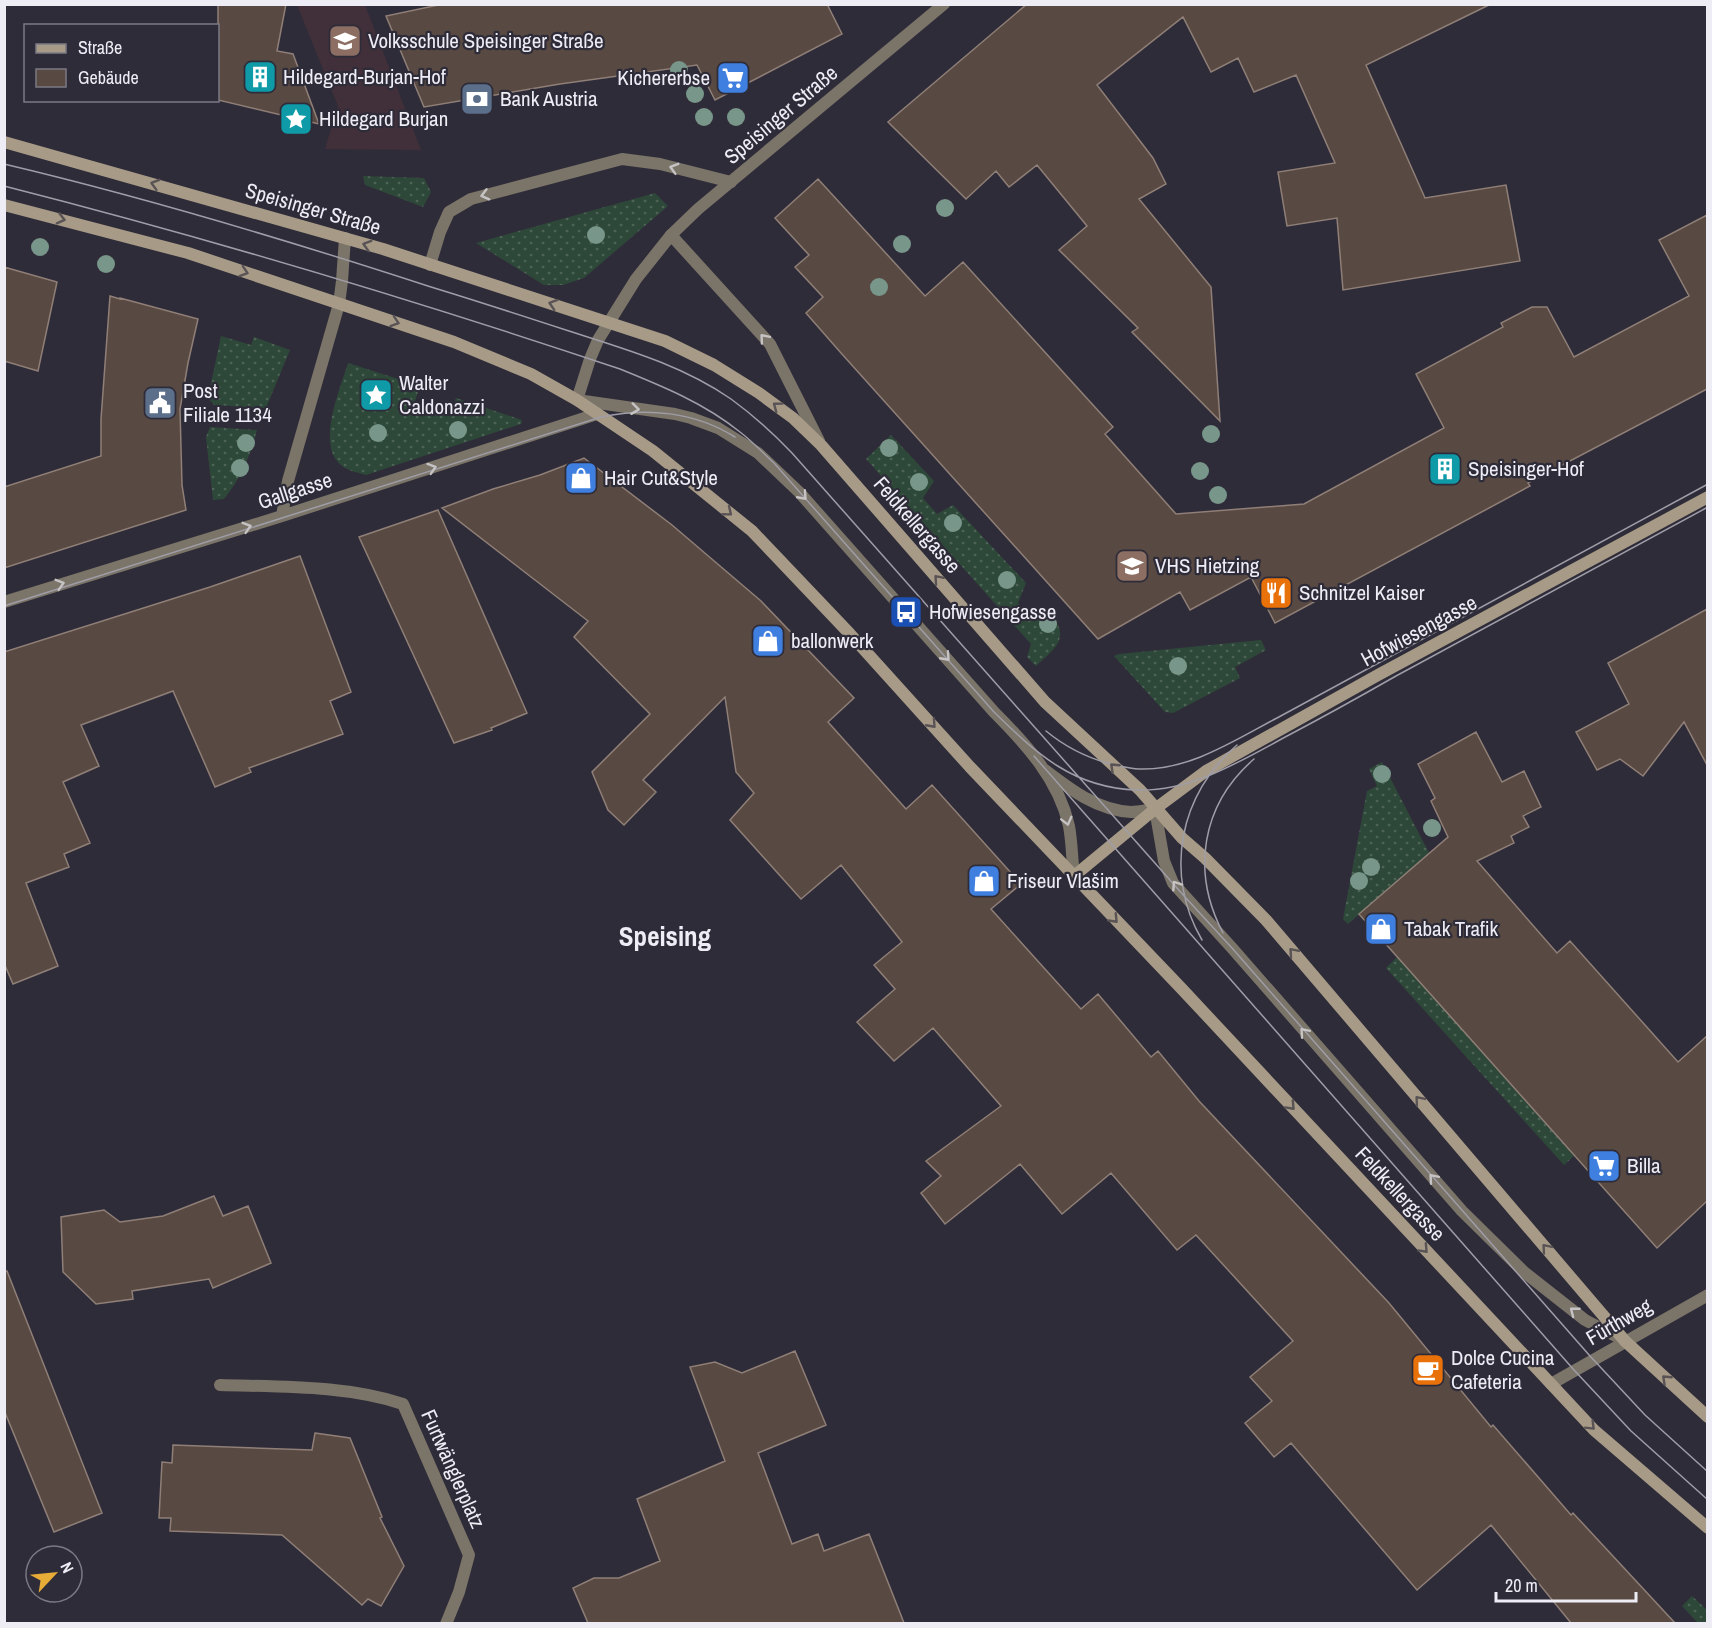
<svg xmlns="http://www.w3.org/2000/svg" width="1712" height="1628" font-family="'Archivo Narrow',sans-serif">
	<style>
		.education { fill: #41303a }
		.grass { fill: url(#grass-dots) }
		.building { fill: #584a43; stroke: #8f7f77; stroke-width: 1.5 }
		.lines { fill: none; stroke-linecap: round; stroke-linejoin: round }
		.lane { stroke: #7b7468; stroke-width: 12 }
		.street { stroke: #7b7468; stroke-width: 12 }
		.secondary { stroke: #a79b88; stroke-width: 12 }
		.tram { stroke: #9f9da7; stroke-width: 1.5 }
		.tree { fill: #78968a }
		.oneway { stroke: #c6c3c4 }
		.oneway2 { stroke: #595355 }
		.labels { text-anchor: middle; stroke-width: 4.5; stroke-linejoin: round; paint-order: stroke }
		.poi-label { font-size: 21px; fill: #eeedf5; stroke: #2f2c39; text-anchor: start }
		.street-label { font-size: 21px; fill: #eeedf5; stroke: #2f2c39 }
		.district-label { font-size: 27px; font-weight: bold; fill: #eeedf5; stroke: #2f2c39 }
	</style>
	<defs>
		<pattern id="grass-dots" width="8" height="8" patternUnits="userSpaceOnUse" patternTransform="scale(1.5)"><rect width="8" height="8" fill="#2d4838"/><path d="M2 2h.1M6 6h.1" fill="none" stroke="#4c6355" stroke-width="1.8" stroke-linecap="round"/></pattern>
	</defs>
	<rect width="100%" height="100%" fill="#2f2c39"/>
	<path class="education" d="M297,5H365L421,150L325,149L338,106Z"/>
	<path class="grass" d="M363,176L424,178L431,192L423,207L365,185Z
		M655,193L668,206L584,278L563,285H544L476,243Z
		M221,336L251,345L254,337L290,350L266,408L214,405L208,398Z
		M348,363L420,386L414,404L450,416L456,398L522,420L521,424L366,475C356,472 343,470 337,461C319,438 340,389 348,363Z
		M210,427L257,430C250,456 241,478 224,499L213,500L206,437Z
		M891,435L934,481L923,498L937,514L953,505L1026,583L1018,603L1030,616L1049,611C1071,638 1057,647 1036,666L1027,657L1031,644L866,459Z
		M1261,640L1266,650L1235,667L1240,678L1173,713L1165,712L1114,656L1119,654Z
		M1382,762L1429,853L1348,924L1343,919L1367,791L1377,786L1369,769Z
		M1397,957L1574,1156L1564,1165L1386,968Z
		M1692,1596L1707,1610V1623H1698L1682,1606Z"/>
	<path class="building" d="M218,4H286L277,51L293,54L319,124L218,100Z
		M443,4H827L842,34L715,100L697,65L560,84L424,107L386,16Z
		M1027,4H1491L1366,65L1425,198L1506,185L1520,261L1343,290L1337,218L1287,226L1278,172L1335,163L1296,75L1254,92L1238,58L1211,72L1183,17L1097,85L1153,158L1166,184L1139,199L1211,287L1220,421L1132,332L1138,328L1059,250L1087,226L1037,165L1009,187L996,171L966,199L888,122Z
		M818,179L925,296L963,262L1113,427L1105,434L1176,514L1304,504L1444,428L1416,374L1503,327L1501,323L1532,307H1547L1574,357L1689,296L1659,240L1707,215V389L1528,483L1530,486L1275,623L1251,577L1190,610L1180,592L1098,639L841,353L806,313L823,297L795,267L809,255L775,218Z
		M4,267L57,282L38,371L4,361Z
		M110,296L120,299V298L198,319L188,363L180,409L182,485L186,510L4,568V487L101,456V419Z
		M584,458L672,525L761,601L854,698L828,722L906,809L932,785L1021,884L991,909L1081,1009L1098,994L1151,1057L1158,1051L1199,1101L1389,1303L1491,1427L1493,1425L1571,1515L1573,1513L1675,1623H1571L1491,1525L1417,1590L1291,1443L1274,1457L1245,1423L1272,1401L1250,1377L1293,1341L1196,1235L1177,1250L1111,1173L1062,1214L1020,1164L945,1224L921,1193L941,1176L926,1161L1001,1106L933,1028L894,1061L857,1022L895,989L874,965L902,942L841,865L801,899L730,820L754,793L736,772L725,697L643,780L656,792L624,825L608,810L592,772L650,714L574,637L588,621L442,508L493,489L540,475Z
		M438,510L527,713L491,728L492,730L454,743L359,537Z
		M300,556L351,692L330,701L343,734L249,768L251,772L215,787L173,691L81,725L99,766L63,782L90,843L64,854L69,867L26,883L58,966L13,984L4,963V652L210,587Z
		M1707,609V765L1684,722L1643,776L1620,759L1597,770L1576,732L1629,704L1608,663Z
		M1476,732L1502,782L1524,771L1541,807L1523,816L1529,827L1511,836L1514,843L1477,861L1557,953L1570,941L1678,1062L1707,1036V1201L1657,1248L1359,914L1448,837L1431,801L1435,798L1418,764Z
		M214,1196L223,1216L248,1206L271,1263L213,1288L209,1279L132,1291L133,1299L96,1304L63,1272L61,1217L104,1210L120,1222L163,1216Z
		M4,1271H7L102,1513L54,1532L4,1410Z
		M795,1351L826,1425L758,1453L792,1544L818,1534L824,1551L869,1534L904,1623H588L573,1588L594,1578H619L660,1561L637,1499L725,1461L690,1367L715,1362L742,1373Z
		M315,1433L350,1438L382,1517L380,1518L404,1566L381,1606L368,1599L362,1605L282,1535L170,1531L171,1518H159L162,1462L172,1463L173,1445L312,1450Z"/>
	<g class="lines">
		<path class="lane" d="M671,235L770,344L819,441
			M430,265L440,232L449,212L471,199L622,159L660,164L731,182
			M339,304L342,281L345,238
			M577,400L675,414L691,418L718,428L758,453L799,492L994,712C1026,744 1059,780 1069,826C1072,842 1072,860 1074,876
			M1045,770C1071,790 1097,810 1131,812C1138,812 1147,810 1155,809L1164,861L1173,883L1232,948L1462,1211L1524,1272L1585,1320L1625,1341"/>
		<path class="street" d="M577,400L590,359L598,340L636,279L671,235L698,209L944,4
			M282,516L288,481L339,304
			M4,602L282,516L597,414
			M1551,1384L1708,1295
			M220,1385C280,1387 345,1385 403,1404L469,1555L459,1592L446,1624"/>
		<path class="secondary" d="M4,142L383,249L665,341L714,365L759,393L793,418L821,445L1045,702L1140,790L1182,838L1205,858L1266,920L1625,1341L1708,1417
			M4,205L188,253L454,342L531,374L577,400L653,451L752,531L850,634L970,767L1181,988L1594,1430L1708,1528
			M1074,876L1155,809L1206,771L1378,675L1708,497"/>
		<path class="tram" d="M4,164C148,198 290,241 431,287C477,301 523,316 569,331C625,349 682,365 731,399C753,415 773,433 792,453L1185,897L1232,948L1590,1356L1645,1415L1708,1472
			M4,186C212,239 417,301 620,369C662,386 704,403 740,432C752,441 763,453 774,463L994,712C1037,754 1073,788 1137,790C1192,792 1242,760 1289,735C1325,716 1361,696 1396,676C1500,620 1604,564 1708,507
			M4,606L601,417C647,407 695,412 735,437
			M1046,731C1063,745 1086,757 1107,763C1118,765 1128,769 1139,769C1189,771 1235,740 1277,718L1708,484
			M1034,756L1574,1370L1631,1431L1708,1500
			M1223,933C1191,872 1201,805 1254,759
			M1202,940C1163,874 1180,793 1237,745"/>
	</g>
	<g class="tree">
		<circle cx="679" cy="70" r="9"/>
		<circle cx="695" cy="94" r="9"/>
		<circle cx="704" cy="117" r="9"/>
		<circle cx="736" cy="117" r="9"/>
		<circle cx="945" cy="208" r="9"/>
		<circle cx="596" cy="235" r="9"/>
		<circle cx="902" cy="244" r="9"/>
		<circle cx="40" cy="247" r="9"/>
		<circle cx="106" cy="264" r="9"/>
		<circle cx="879" cy="287" r="9"/>
		<circle cx="458" cy="430" r="9"/>
		<circle cx="378" cy="433" r="9"/>
		<circle cx="1211" cy="434" r="9"/>
		<circle cx="246" cy="443" r="9"/>
		<circle cx="889" cy="448" r="9"/>
		<circle cx="240" cy="468" r="9"/>
		<circle cx="1200" cy="471" r="9"/>
		<circle cx="919" cy="482" r="9"/>
		<circle cx="1218" cy="495" r="9"/>
		<circle cx="953" cy="523" r="9"/>
		<circle cx="1007" cy="580" r="9"/>
		<circle cx="1048" cy="624" r="9"/>
		<circle cx="1178" cy="666" r="9"/>
		<circle cx="1382" cy="774" r="9"/>
		<circle cx="1432" cy="828" r="9"/>
		<circle cx="1371" cy="867" r="9"/>
		<circle cx="1359" cy="881" r="9"/>
	</g>
	<defs><path id="oneway-chevron" d="M-2-3.5L2.5 0L-2 3.5" fill="none" stroke-width="1.6" stroke-linecap="round" stroke-linejoin="round" transform="scale(1.5)"/></defs>
	<g class="oneway">
		<use href="#oneway-chevron" transform="translate(674 168) rotate(-164)"/>
		<use href="#oneway-chevron" transform="translate(485 195) rotate(165)"/>
		<use href="#oneway-chevron" transform="translate(764 338) rotate(-130)"/>
		<use href="#oneway-chevron" transform="translate(635 409) rotate(7)"/>
		<use href="#oneway-chevron" transform="translate(432 468) rotate(-18)"/>
		<use href="#oneway-chevron" transform="translate(803 496) rotate(48)"/>
		<use href="#oneway-chevron" transform="translate(247 527) rotate(-17)"/>
		<use href="#oneway-chevron" transform="translate(60 584) rotate(-17)"/>
		<use href="#oneway-chevron" transform="translate(946 657) rotate(48)"/>
		<use href="#oneway-chevron" transform="translate(1067 821) rotate(76)"/>
		<use href="#oneway-chevron" transform="translate(1176 885) rotate(-124)"/>
		<use href="#oneway-chevron" transform="translate(1304 1032) rotate(-131)"/>
		<use href="#oneway-chevron" transform="translate(1433 1178) rotate(-131)"/>
		<use href="#oneway-chevron" transform="translate(1574 1311) rotate(-142)"/>
	</g>
	<g class="oneway2">
		<use href="#oneway-chevron" transform="translate(155 184) rotate(-164)"/>
		<use href="#oneway-chevron" transform="translate(61 219) rotate(14)"/>
		<use href="#oneway-chevron" transform="translate(367 245) rotate(-164)"/>
		<use href="#oneway-chevron" transform="translate(244 272) rotate(18)"/>
		<use href="#oneway-chevron" transform="translate(553 304) rotate(-162)"/>
		<use href="#oneway-chevron" transform="translate(395 322) rotate(18)"/>
		<use href="#oneway-chevron" transform="translate(777 406) rotate(-143)"/>
		<use href="#oneway-chevron" transform="translate(728 512) rotate(39)"/>
		<use href="#oneway-chevron" transform="translate(938 579) rotate(-131)"/>
		<use href="#oneway-chevron" transform="translate(932 724) rotate(48)"/>
		<use href="#oneway-chevron" transform="translate(1114 767) rotate(-137)"/>
		<use href="#oneway-chevron" transform="translate(1114 919) rotate(46)"/>
		<use href="#oneway-chevron" transform="translate(1293 952) rotate(-131)"/>
		<use href="#oneway-chevron" transform="translate(1419 1100) rotate(-130)"/>
		<use href="#oneway-chevron" transform="translate(1291 1106) rotate(47)"/>
		<use href="#oneway-chevron" transform="translate(1546 1248) rotate(-130)"/>
		<use href="#oneway-chevron" transform="translate(1424 1249) rotate(47)"/>
		<use href="#oneway-chevron" transform="translate(1666 1379) rotate(-137)"/>
		<use href="#oneway-chevron" transform="translate(1591 1426) rotate(45)"/>
	</g>
	<defs>
		<g id="school-square" transform="scale(1.725)"><rect x="-9" y="-9" width="18" height="18" rx="4" fill="#8d6e63" stroke="#2f2c39"/><path d="M0-5L7-2L0 1L-7-2ZM-4 1L0 2.5L4 1V4Q0 6-4 4Z" fill="#fff"/></g>
		<g id="building-square" transform="scale(1.725)"><rect x="-9" y="-9" width="18" height="18" rx="4" fill="#0f9aa8" stroke="#2f2c39"/><path d="M-4-6H4V6H1V3H-1V6H-4ZM-2.5-4.3h1.7v1.8h-1.7ZM.8-4.3h1.7v1.8H.8ZM-2.5-1h1.7V.8h-1.7ZM.8-1h1.7V.8H.8Z" fill="#fff"/></g>
		<g id="supermarket-square" transform="scale(1.725)"><rect x="-9" y="-9" width="18" height="18" rx="4" fill="#3f7fe0" stroke="#2f2c39"/><path d="M-6-5.5h2.5l.6 2H6L4.5 2H-2.5L-4.4-4H-6ZM-1.5 3.2a1.3 1.3 0 1 0 .1 0ZM3 3.2a1.3 1.3 0 1 0 .1 0Z" fill="#fff"/></g>
		<g id="bank-square" transform="scale(1.725)"><rect x="-9" y="-9" width="18" height="18" rx="4" fill="#5c6f8a" stroke="#2f2c39"/><path d="M-6-4H6V4H-6ZM0-2.3a2.3 2.3 0 1 0 0 4.6a2.3 2.3 0 1 0 0-4.6Z" fill="#fff"/></g>
		<g id="sight-square" transform="scale(1.725)"><rect x="-9" y="-9" width="18" height="18" rx="4" fill="#0f9aa8" stroke="#2f2c39"/><path d="M0-6L1.8-2.2L6-1.7L2.9 1.2L3.7 5.4L0 3.3L-3.7 5.4L-2.9 1.2L-6-1.7L-1.8-2.2Z" fill="#fff"/></g>
		<g id="civic-square" transform="scale(1.725)"><rect x="-9" y="-9" width="18" height="18" rx="4" fill="#5c6f8a" stroke="#2f2c39"/><path d="M-.6-6.5H3V-4.5H.6V-3L4-1V1h2V6H-6V1h2V-1L-.6-3ZM-1.2 2.5V6h2.4V2.5Z" fill="#fff"/></g>
		<g id="shop-square" transform="scale(1.725)"><rect x="-9" y="-9" width="18" height="18" rx="4" fill="#3f7fe0" stroke="#2f2c39"/><path d="M-5-2.5h2.3a2.7 3.5 0 0 1 5.4 0H5L5.5 6h-11ZM-1.5-2.5h3a1.5 2.3 0 0 0-3 0Z" fill="#fff"/></g>
		<g id="restaurant-square" transform="scale(1.725)"><rect x="-9" y="-9" width="18" height="18" rx="4" fill="#e8710a" stroke="#2f2c39"/><path d="M-5-6h1v4h1v-4h1v4h1v-4h1v5L-1.5 .5V6h-2V.5L-5-1ZM5-6V6H3V1.5H1.5Q1.5-4 5-6Z" fill="#fff"/></g>
		<g id="bus-square" transform="scale(1.725)"><rect x="-9" y="-9" width="18" height="18" rx="4" fill="#1a4fb4" stroke="#2f2c39"/><path d="M-5-6H5V4H4V6H2V4H-2V6H-4V4H-5ZM-3.5-4V0h7V-4ZM-3.5 1.2v1.5H-2V1.2ZM2 1.2v1.5H3.5V1.2Z" fill="#fff"/></g>
		<g id="cafe-square" transform="scale(1.725)"><rect x="-9" y="-9" width="18" height="18" rx="4" fill="#e8710a" stroke="#2f2c39"/><path d="M-5.5-4.5H6V0H3Q3 3.5 0 3.5H-2.5Q-5.5 3.5-5.5 0ZM3-3.2v2h1.7v-2ZM-6 4.5H4V6H-6Z" fill="#fff"/></g>
	</defs>
	<g fill-rule="evenodd">
		<use href="#school-square" x="345" y="41"/>
		<use href="#building-square" x="260" y="77"/>
		<use href="#supermarket-square" x="733" y="78"/>
		<use href="#bank-square" x="477" y="99"/>
		<use href="#sight-square" x="296" y="119"/>
		<use href="#sight-square" x="376" y="395"/>
		<use href="#civic-square" x="160" y="403"/>
		<use href="#building-square" x="1445" y="469"/>
		<use href="#shop-square" x="581" y="478"/>
		<use href="#school-square" x="1132" y="566"/>
		<use href="#restaurant-square" x="1276" y="593"/>
		<use href="#bus-square" x="906" y="612"/>
		<use href="#shop-square" x="768" y="641"/>
		<use href="#shop-square" x="984" y="881"/>
		<use href="#shop-square" x="1381" y="929"/>
		<use href="#supermarket-square" x="1604" y="1166"/>
		<use href="#cafe-square" x="1428" y="1370"/>
	</g>
	<g class="labels">
		<g class="poi-label">
			<text x="368" y="48">Volksschule Speisinger Straße</text>
			<text x="283" y="84">Hildegard-Burjan-Hof</text>
			<text x="710" y="85" text-anchor="end">Kichererbse</text>
			<text x="500" y="106">Bank Austria</text>
			<text x="319" y="126">Hildegard Burjan</text>
			<text x="399" y="390">Walter<tspan x="399" dy="24">Caldonazzi</tspan></text>
			<text x="183" y="398">Post<tspan x="183" dy="24">Filiale 1134</tspan></text>
			<text x="1468" y="476">Speisinger-Hof</text>
			<text x="604" y="485">Hair Cut&amp;Style</text>
			<text x="1155" y="573">VHS Hietzing</text>
			<text x="1299" y="600">Schnitzel Kaiser</text>
			<text x="929" y="619">Hofwiesengasse</text>
			<text x="791" y="648">ballonwerk</text>
			<text x="1007" y="888">Friseur Vlašim</text>
			<text x="1404" y="936">Tabak Trafik</text>
			<text x="1627" y="1173">Billa</text>
			<text x="1451" y="1365">Dolce Cucina<tspan x="1451" dy="24">Cafeteria</tspan></text>
		</g>
		<g class="street-label">
			<text transform="translate(781 115) rotate(-40)" y="7">Speisinger Straße</text>
			<text transform="translate(313 209) rotate(16)" y="7">Speisinger Straße</text>
			<text transform="translate(295 491) rotate(-18)" y="7">Gallgasse</text>
			<text transform="translate(917 525) rotate(49)" y="7">Feldkellergasse</text>
			<text transform="translate(1419 631) rotate(-28)" y="7">Hofwiesengasse</text>
			<text transform="translate(1400 1194) rotate(47)" y="7">Feldkellergasse</text>
			<text transform="translate(1619 1322) rotate(-30)" y="7">Fürthweg</text>
			<text transform="translate(453 1469) rotate(66)" y="7">Furtwänglerplatz</text>
		</g>
		<g class="district-label">
			<text x="665" y="946">Speising</text>
		</g>
	</g>
	<rect width="1712" height="1628" fill="none" stroke="#eeedf5" stroke-width="12"/>
	<rect x="24" y="24" width="195" height="78" fill="#2f2c39" stroke="#7b7984" stroke-width="1.5"/>
	<rect x="36" y="44" width="30" height="9" fill="#a79b88" stroke="#7b7984" stroke-width="1.5"/>
	<text x="78" y="54" font-size="18" fill="#eeedf5">Straße</text>
	<rect x="36" y="69" width="30" height="18" fill="#584a43" stroke="#7b7984" stroke-width="1.5"/>
	<text x="78" y="84" font-size="18" fill="#eeedf5">Gebäude</text>
	<g transform="translate(54 1574) rotate(64)"><circle r="28" fill="#2f2c39" stroke="#7b7984" stroke-width="1.5"/>
	<path d="M0-4.5L10 22L0 15L-10 22Z" fill="#e7ac37"/>
	<text y="-9" font-size="16" font-weight="bold" text-anchor="middle" fill="#eeedf5">N</text>
	</g>
	<path d="M1496 1592v9h140v-9" fill="none" stroke="#eeedf5" stroke-width="3"/>
	<text x="1505" y="1592" font-size="18" fill="#eeedf5" stroke="#2f2c39" stroke-width="4.5" paint-order="stroke">20 m</text>
</svg>
